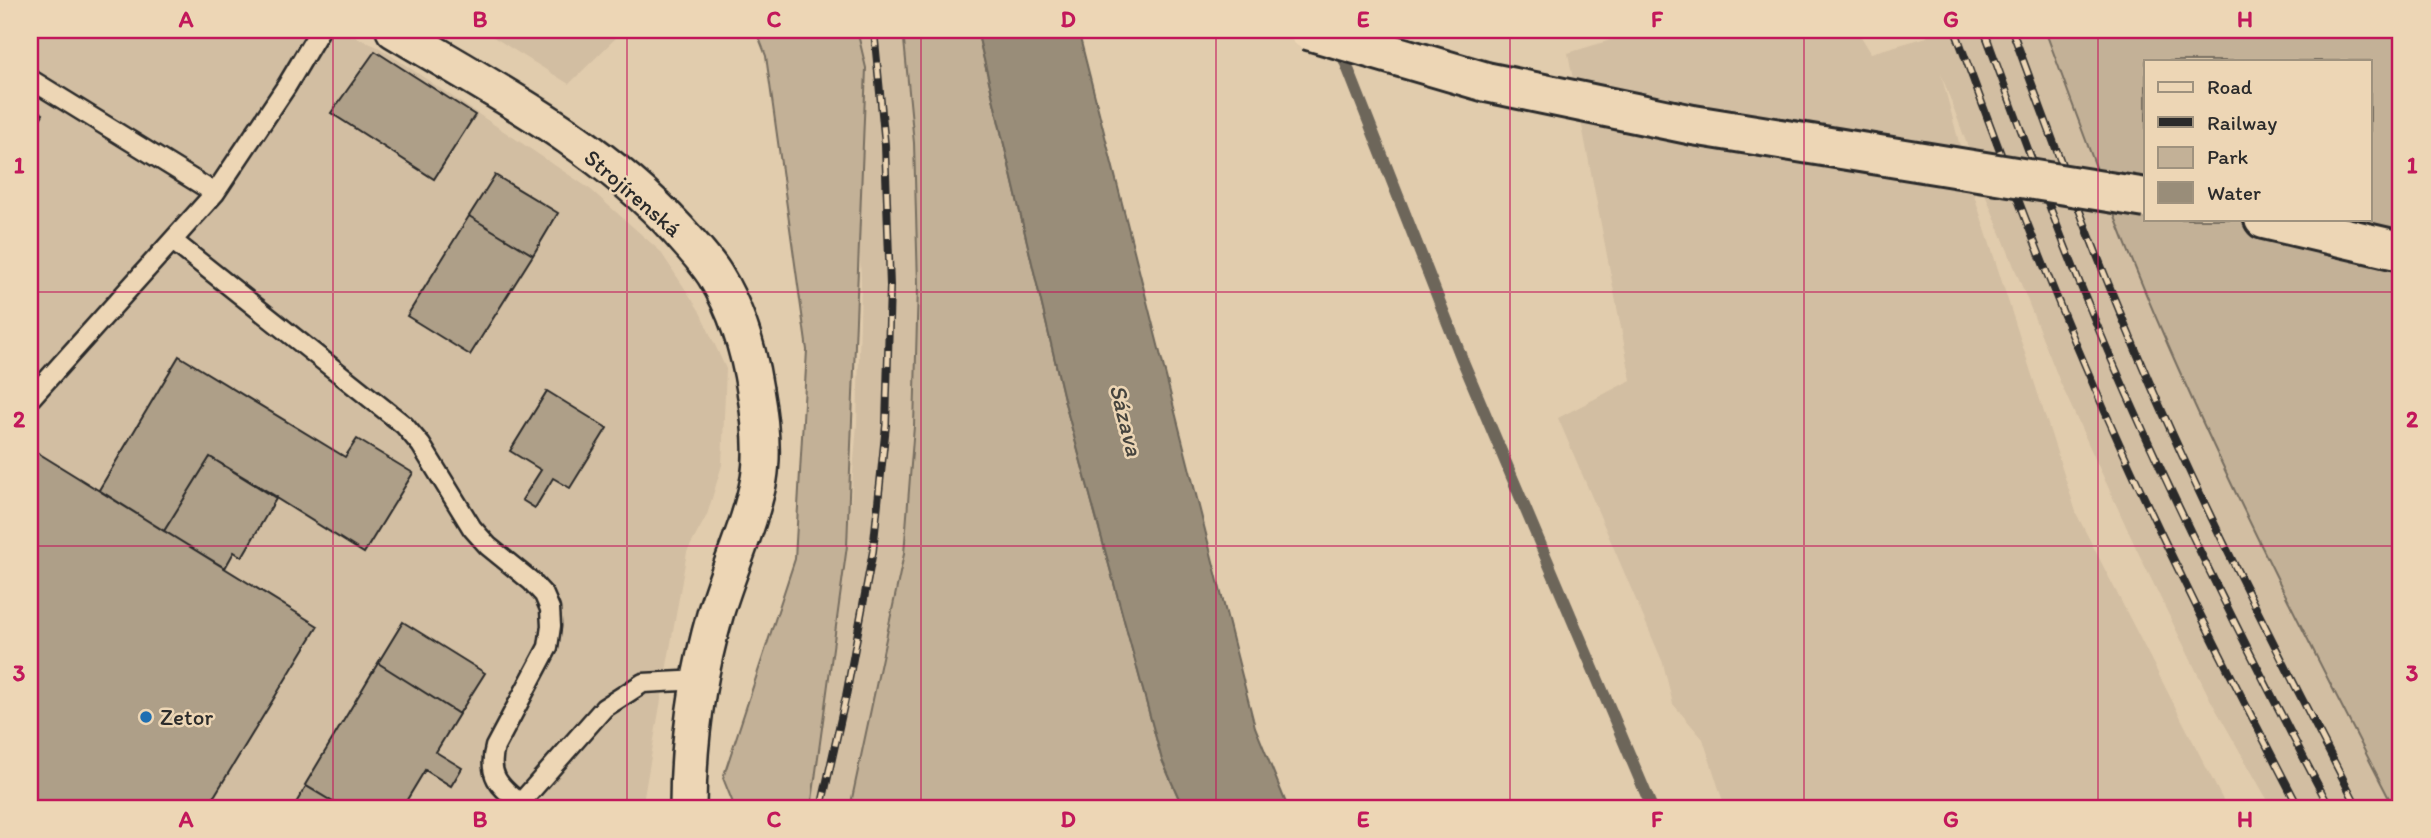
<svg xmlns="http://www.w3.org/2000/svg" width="2431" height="838" font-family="Itim,sans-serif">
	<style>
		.built { fill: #d2bea2 }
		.green { fill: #c3b197; stroke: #776e61; stroke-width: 2; fill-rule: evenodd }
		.water { fill: #998d79; stroke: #6d665a; stroke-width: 2 }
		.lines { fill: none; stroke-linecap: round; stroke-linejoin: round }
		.stream { stroke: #6d665a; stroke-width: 12 }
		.building { fill: #ae9f88; stroke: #2b2b2b; stroke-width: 2 }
		.service-casing { stroke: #2b2b2b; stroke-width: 23 }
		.minor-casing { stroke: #2b2b2b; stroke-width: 40 }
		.primary-casing { stroke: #2b2b2b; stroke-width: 44 }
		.service { stroke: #edd6b5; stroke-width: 18 }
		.minor { stroke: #edd6b5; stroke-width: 35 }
		.primary { stroke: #edd6b5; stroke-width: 38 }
		.rail-casing { stroke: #2b2b2b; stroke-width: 8 }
		.rail { stroke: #edd6b5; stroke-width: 5; stroke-dasharray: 16; stroke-linecap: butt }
		.primary-bridge-casing { stroke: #2b2b2b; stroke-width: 44; stroke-linecap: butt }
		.primary-bridge { stroke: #edd6b5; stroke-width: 38 }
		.grid { fill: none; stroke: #c2185b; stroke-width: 2; stroke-opacity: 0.55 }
		.poi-dot { fill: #1f6fb2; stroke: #edd6b5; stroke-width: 2.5 }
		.labels { text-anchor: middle; stroke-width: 5; stroke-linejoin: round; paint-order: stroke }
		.street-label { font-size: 23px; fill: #2b2b2b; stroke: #edd6b5 }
		.poi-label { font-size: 23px; fill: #2b2b2b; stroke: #edd6b5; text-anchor: start }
		.water-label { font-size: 24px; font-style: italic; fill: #46443e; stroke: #edd6b5 }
		.neatline { fill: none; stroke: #c2185b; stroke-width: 2.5 }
		.grid-label { font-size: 23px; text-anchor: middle; font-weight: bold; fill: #c2185b }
	</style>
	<rect width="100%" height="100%" fill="#e1ccad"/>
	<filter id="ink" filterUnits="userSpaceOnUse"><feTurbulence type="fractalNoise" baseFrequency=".0143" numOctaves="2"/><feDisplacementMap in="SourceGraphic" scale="14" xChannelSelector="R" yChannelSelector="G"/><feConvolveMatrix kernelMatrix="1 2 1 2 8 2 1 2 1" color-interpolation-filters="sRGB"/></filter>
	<g filter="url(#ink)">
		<path class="built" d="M30,30H340L380,48L590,189L660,251L699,310L726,369L722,465L707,515L687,552L642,808H30Z
			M482,30H624L569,84Z
			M845,30H903L914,143L918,285L914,426L904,554L850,808H791L847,546L857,424L861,285L857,147Z
			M1625,30H1857L1871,53L1927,37L1925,30H2045L2092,157L2313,651L2394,808H2272L2210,699L2136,548L2060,382L1988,201L1941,74L1967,173L2077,515L2227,808H1725L1703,739L1673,704L1663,663L1558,418L1631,380L1568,53L1627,35Z"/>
		<path class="green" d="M756,30H857L866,68L847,546L811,808H735L723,778L795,559L807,350L766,56Z
			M903,30H977L1065,403L1162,760L1183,808H850L904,554L914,426L918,285L914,143Z
			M2045,30H2401V808H2394C2314,653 2234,497 2164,336C2120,236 2083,132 2045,30ZM2146,61H2370V219H2146Z"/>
		<path class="water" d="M977,30H1078L1255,727L1288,808H1183L1162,760L1065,403Z"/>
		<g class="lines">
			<path class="stream" d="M1339,46L1462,359L1652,808"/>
		</g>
		<path class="building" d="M375,51L475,115L434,179L331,113Z
			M30,105L43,114L30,136Z
			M495,175L558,213L533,255L469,216Z
			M469,216L533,255L470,355L407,316Z
			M179,356L345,457L357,439L413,473L364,553L210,457L164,531L99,490Z
			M547,391L607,428L570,488L553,478L535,508L522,500L541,470L510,451Z
			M30,448L318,626L207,808H30Z
			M210,457L277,497L242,557L234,552L225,568L164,531Z
			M403,622L485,673L459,714L378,663Z
			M378,663L459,714L436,752L462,768L451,786L425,770L402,808H343L305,785Z
			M306,786L343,808H293Z"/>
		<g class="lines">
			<g class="service-casing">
				<path id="service" d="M30,79L215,193
					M173,241L404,425L421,445L472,528L488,546L531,581L544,595L550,609L551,626L548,647L495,747C487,775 499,786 520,803
					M30,399L215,193L286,87L320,30
					M516,808L604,708L643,683L701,680"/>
			</g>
			<g class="minor-casing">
				<path id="minor" d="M394,30C492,89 600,144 678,230C691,245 705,259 715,275C736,309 749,351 755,390C760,418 764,450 759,479C750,526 728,569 715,615C697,678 688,743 688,808"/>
			</g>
			<g class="primary-casing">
				<path id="primary" d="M2264,219L2401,251"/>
			</g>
			<use href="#service" class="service"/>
			<use href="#minor" class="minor"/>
			<use href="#primary" class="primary"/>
			<g class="rail-casing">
				<path id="rail" d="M1955,30C1997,144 2039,259 2087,370C2151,520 2224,664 2299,808
					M1984,30C2024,139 2064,249 2110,356C2177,510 2252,660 2330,808
					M2012,30C2051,136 2090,242 2134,346C2200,504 2280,656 2358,808
					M821,808L846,696L873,551L886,425L890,286L885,145L874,30"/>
			</g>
			<use href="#rail" class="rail"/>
			<g class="primary-bridge-casing">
				<path id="primary-bridge" d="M1308,30L1486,82L1693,125L2146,198"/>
			</g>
			<use href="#primary-bridge" class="primary-bridge"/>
		</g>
	</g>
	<path class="grid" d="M333,30V808M627,30V808M921,30V808M1216,30V808M1510,30V808M1804,30V808M2098,30V808M30,292H2401M30,546H2401"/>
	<circle class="poi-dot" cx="146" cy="717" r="7"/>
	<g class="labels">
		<g class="street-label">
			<text transform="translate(633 193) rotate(41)" y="8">Strojírenská</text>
		</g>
		<g class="poi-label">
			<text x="160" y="725">Zetor</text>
		</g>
		<g class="water-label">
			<text transform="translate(1126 420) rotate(76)" y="8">Sázava</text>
		</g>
	</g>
	<rect width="2431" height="838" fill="none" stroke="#edd6b5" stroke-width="77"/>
	<rect x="2144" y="60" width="228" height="161" fill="#edd6b5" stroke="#9f927e" stroke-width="2"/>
	<rect x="2158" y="82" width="35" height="10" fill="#edd6b5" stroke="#9f927e" stroke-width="2"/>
	<text x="2207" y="94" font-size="21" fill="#2b2b2b">Road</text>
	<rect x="2158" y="117" width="35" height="10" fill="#2b2b2b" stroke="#9f927e" stroke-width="2"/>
	<text x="2207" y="130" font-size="21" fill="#2b2b2b">Railway</text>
	<rect x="2158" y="147" width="35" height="21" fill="#c3b197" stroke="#9f927e" stroke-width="2"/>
	<text x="2207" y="164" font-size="21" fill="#2b2b2b">Park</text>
	<rect x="2158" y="182" width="35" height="21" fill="#998d79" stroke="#9f927e" stroke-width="2"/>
	<text x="2207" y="200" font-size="21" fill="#2b2b2b">Water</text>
	<rect x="38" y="38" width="2354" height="762" class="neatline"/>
	<g class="grid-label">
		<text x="186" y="27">A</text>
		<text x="480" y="27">B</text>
		<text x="774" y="27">C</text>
		<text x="1068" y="27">D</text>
		<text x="1363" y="27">E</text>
		<text x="1657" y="27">F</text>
		<text x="1951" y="27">G</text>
		<text x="2245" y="27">H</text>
		<text x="19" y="173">1</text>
		<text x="2412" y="173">1</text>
		<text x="19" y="427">2</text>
		<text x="2412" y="427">2</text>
		<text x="19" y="681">3</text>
		<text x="2412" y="681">3</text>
		<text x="186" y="827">A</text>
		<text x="480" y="827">B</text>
		<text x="774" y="827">C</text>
		<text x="1068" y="827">D</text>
		<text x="1363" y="827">E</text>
		<text x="1657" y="827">F</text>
		<text x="1951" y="827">G</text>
		<text x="2245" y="827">H</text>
	</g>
</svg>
